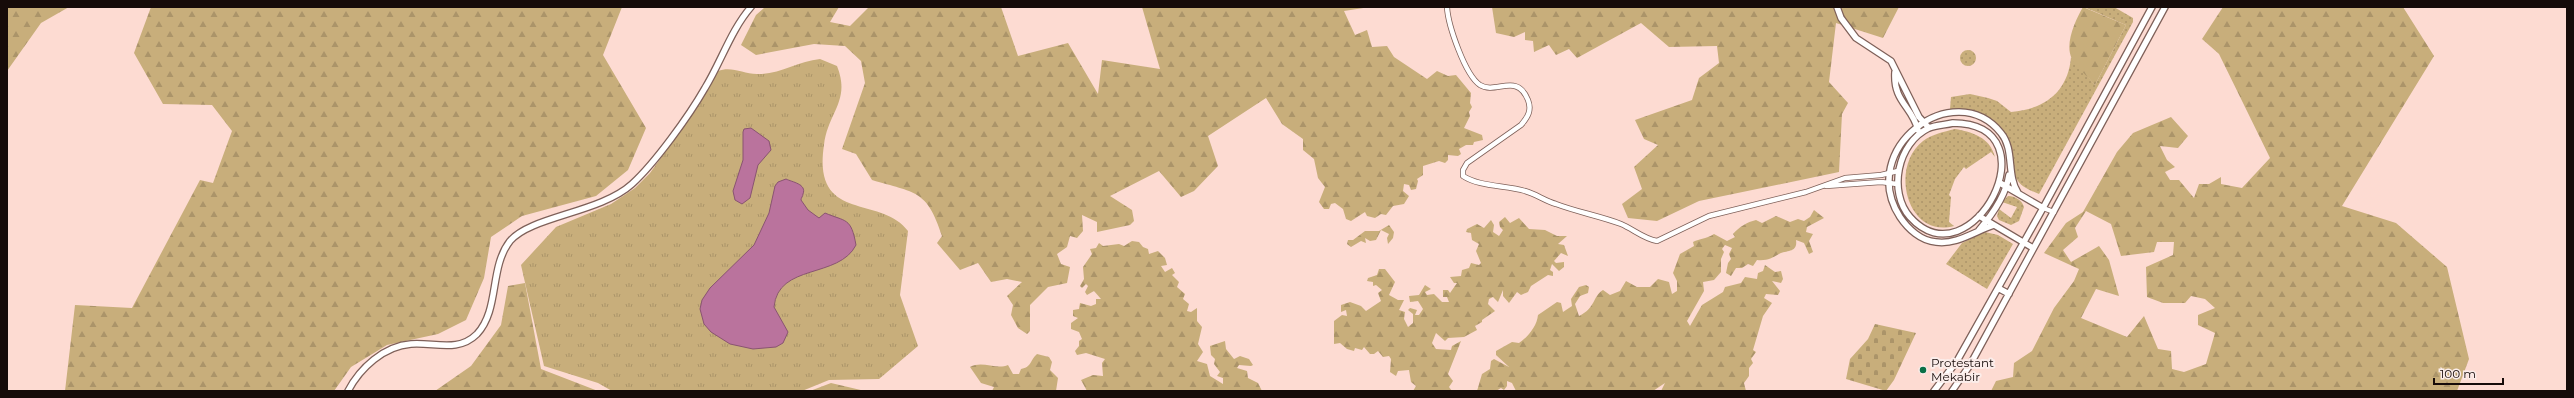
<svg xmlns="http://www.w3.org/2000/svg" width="2574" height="398" font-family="Montserrat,sans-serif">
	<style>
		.grass { fill: url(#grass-dots) }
		.forest { fill: url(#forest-firs); fill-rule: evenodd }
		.cemetery { fill: url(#cemetery-stones) }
		.park { fill: url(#park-tufts) }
		.water { fill: #ba739d; stroke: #895471 }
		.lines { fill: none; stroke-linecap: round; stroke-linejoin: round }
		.tertiary-casing { stroke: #7e6059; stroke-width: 6 }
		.secondary-casing { stroke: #7e6059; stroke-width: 8 }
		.tertiary { stroke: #fff; stroke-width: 4.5 }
		.secondary { stroke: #fff; stroke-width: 5.5 }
		.poi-dot { fill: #0a6f46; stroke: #fbedea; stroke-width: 1.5 }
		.labels { text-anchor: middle; stroke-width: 4; stroke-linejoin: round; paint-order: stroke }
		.poi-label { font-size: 12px; fill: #160b09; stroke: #fbedea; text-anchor: start }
	</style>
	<defs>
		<pattern id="grass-dots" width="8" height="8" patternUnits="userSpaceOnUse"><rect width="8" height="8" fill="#c8ae7b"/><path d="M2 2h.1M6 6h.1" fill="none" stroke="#ab9469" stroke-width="1.8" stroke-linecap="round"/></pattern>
		<pattern id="forest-firs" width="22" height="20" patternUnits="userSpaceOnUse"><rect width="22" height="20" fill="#c8ae7b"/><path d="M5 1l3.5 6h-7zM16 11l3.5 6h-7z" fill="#ab9469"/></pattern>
		<pattern id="cemetery-stones" width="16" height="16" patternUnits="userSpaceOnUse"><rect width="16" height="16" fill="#c8ae7b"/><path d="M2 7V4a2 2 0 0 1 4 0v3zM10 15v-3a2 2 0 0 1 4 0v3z" fill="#ab9469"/></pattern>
		<pattern id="park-tufts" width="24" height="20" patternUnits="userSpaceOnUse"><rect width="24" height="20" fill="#c8ae7b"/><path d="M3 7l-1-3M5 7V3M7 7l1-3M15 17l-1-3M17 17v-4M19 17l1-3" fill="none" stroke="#ab9469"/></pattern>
	</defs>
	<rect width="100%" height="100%" fill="#fddbd2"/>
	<path class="grass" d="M2084,7H2114L2133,18V22L2039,194C2032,191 2023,188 2018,181C2012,174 2014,166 2013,157C2010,125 1979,110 1950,109L1951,97L1970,94L1988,98L1997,101L2011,112C2045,109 2068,92 2071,57L2095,85L2126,25Z
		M1960 58a8 8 0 1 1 16 0a8 8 0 1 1-16 0Z
		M1955,129C1972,132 1990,137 1995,157L1991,152L1966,169L1964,167L1955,179L1949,195L1951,197L1949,222L1954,226C1907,239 1889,167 1923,141C1933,134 1943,132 1955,129Z
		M2008,196C2015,196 2022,200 2024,207L2019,221L2011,225L1999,220L1997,216L1999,209L2011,218L2017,207L2002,202Z
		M1985,232L1998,235L2013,244L1987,289L1946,264L1962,243Z"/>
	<path class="forest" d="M7,7H69L41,23L7,71Z
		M151,7H622L603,55L646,128L628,170L596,196L522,216L491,237L484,278L466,320L438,334L387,345L351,367L334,391H65L75,305L132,308L200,180L213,183L232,131L212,105L163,104L134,53Z
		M765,7H839L830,22L850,26L869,7H1001L1018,56L1068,43L1098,94L1102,60L1160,69L1142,7H1370L1344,11L1355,35L1367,30L1372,47L1387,46L1394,57L1427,79L1437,71L1448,76L1456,75L1471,93L1470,103L1472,107L1469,112L1470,116L1464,128L1482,135L1483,140L1474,142L1473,145H1466L1459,149L1461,154L1458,156L1448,155V160L1445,163L1439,161L1423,166V175L1417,179L1418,181L1416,189L1411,190L1409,185L1404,184L1403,191L1409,196L1404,204L1393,206L1386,215L1381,214L1375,218L1367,216L1365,212L1351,221L1346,219L1343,209L1335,203L1331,204L1329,209H1324L1319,202L1325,187L1318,178L1314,159L1303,150V139L1282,124L1266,98L1208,136L1218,166L1194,191L1181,197L1159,171L1110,196L1132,210L1134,221L1130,225L1097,232V222L1082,215L1083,231L1077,238L1070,236L1067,247L1057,254L1061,264L1070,267L1067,283L1048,287L1030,305V331L1027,334L1018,328L1011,315L1013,305L1007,296L1022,282L1007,279L991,282L978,263L960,270L937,243L942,236C927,189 915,193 872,180L856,154L842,149L865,83L861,61L845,46L814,44L756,55L741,45L756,15Z
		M1492,7H1899L1883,38L1836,23L1829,82L1848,103L1842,114L1839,172L1699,201L1657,221L1628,218L1622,204L1642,189L1634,167L1658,145L1644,139L1635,120L1692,100L1699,78L1719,63L1717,46L1669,47L1641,23L1577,58L1569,49L1556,55L1549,45L1534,52L1533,41L1525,40V32L1514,37L1496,33Z
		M2083,7L2126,25L2095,85C2088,77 2078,68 2072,59C2064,44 2076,19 2083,7Z
		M2223,7H2403L2434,56L2342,206L2396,223L2447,267L2469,359L2457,391H1991L1996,381L2013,377L2014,363L2032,351L2054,308L2074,281L2079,269L2044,253L2066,223L2083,212L2117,152L2133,133L2171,117L2188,136L2178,148L2160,146L2167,160L2175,167L2165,172L2170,180H2179L2194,198L2199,184H2209L2221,177V184L2242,188L2270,158L2219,54L2202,39ZM2086,211L2111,224L2121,256L2154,252L2157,242H2174L2173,255L2146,267L2147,297L2163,303H2185L2191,296L2205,299L2215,308L2198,315V325L2215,333L2206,364L2184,372L2172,369L2171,351L2158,349L2144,316L2127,337L2081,318L2096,289L2119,296L2109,260L2099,246L2071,262L2063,250L2078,237L2075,228Z
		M1814,210L1824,218L1807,227L1806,232L1813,234L1809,241L1813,252L1809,254L1804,243L1796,240C1798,253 1787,250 1779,254C1772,258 1767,261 1757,260L1753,266L1748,264L1742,268H1736L1731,276L1726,273L1728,263L1731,259L1729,254L1732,248L1725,245L1722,249L1724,252L1721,259V272L1714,280L1703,282L1704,291L1687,321L1690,326L1702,305L1723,292L1725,287L1741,283L1745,277L1757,279L1758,273L1763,271L1765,265L1775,272L1781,271L1783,279L1781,283L1772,281L1780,291L1778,295L1766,294L1764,298L1772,303L1763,316L1753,350L1756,352L1751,359L1753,363L1749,368V376L1744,383L1746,391H1661L1665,383L1653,391H1516L1512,383L1507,381V386L1504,390L1501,388L1496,391H1477L1482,374L1490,369L1491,361L1494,359L1509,367L1496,355V351L1512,342L1519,343C1528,337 1537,326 1538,315L1557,302L1561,303L1563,312L1572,306L1571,299L1579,287L1586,285L1589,287L1588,293L1580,296L1575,304L1579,316C1596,308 1592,297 1603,290L1610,295L1620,291L1626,281L1637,287H1650L1658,279L1669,282L1672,294L1677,291V281L1673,273L1680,254L1694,246L1693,242C1698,239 1706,239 1714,234L1727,241L1735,237L1733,234C1739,227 1747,222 1756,220L1762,223L1776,216L1790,222L1798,219L1804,221L1810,217Z
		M1505,217L1510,223L1519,218L1529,229L1545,230L1557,236H1567L1558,244L1564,245L1568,256L1561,253L1554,261L1556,263L1564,262V267L1559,271L1552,264L1550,270L1553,272V276L1548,275L1531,286L1528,292L1521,295L1517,292L1509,303L1503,296V290L1498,302L1493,297L1489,299L1488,304L1495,311L1482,320V322L1475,326L1477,330L1464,337L1448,338L1445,341L1436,333L1432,343L1436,349L1451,350L1452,346L1461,341L1448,374L1453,381L1449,387L1452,391H1413L1416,386L1411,382L1409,370L1398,371L1396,376L1390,372L1391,359L1389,356L1383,357L1378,351L1374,354H1370L1364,347L1362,350L1355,348L1354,351L1347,349L1340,343L1334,344V321L1342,315L1347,316L1346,310L1341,312V305L1350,302L1361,306L1366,311L1381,301L1378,293L1382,290L1376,285L1373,286V282L1367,281L1368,278L1377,275L1379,269H1385L1395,282L1389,295L1398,300H1404L1399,310L1405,312L1404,319L1408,327L1413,323V314L1408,310L1410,308L1417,310L1415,315H1419L1423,309L1418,301L1410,302L1409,296L1419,295L1425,285L1431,289L1425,292L1427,295L1434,294L1442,302H1449L1447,297H1443V290H1448L1450,293L1457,283H1454L1450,277L1461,276L1462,270L1469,268L1471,263L1479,265L1481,263L1476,251L1479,244L1472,240L1471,233L1466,232L1467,229L1477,224L1484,228L1491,220L1494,225L1493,232L1499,236L1503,230L1500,227L1499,222Z
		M1389,225L1394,232L1393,238L1388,244L1387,238L1389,234L1381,230L1376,240L1370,241L1365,238L1366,243L1361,241L1351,247L1347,244L1348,240H1353L1365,231H1379Z
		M1132,241L1139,242L1143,247L1148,249L1149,254L1158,251L1165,258L1167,265L1161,266L1165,272L1172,268L1175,273L1172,275L1179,282L1177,287L1185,294L1183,299L1189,304L1187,311L1191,312L1197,308V321L1202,327L1198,344L1203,352L1197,361L1207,364L1210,376L1223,384V378L1217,376L1220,372L1214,364L1215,359L1211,355L1210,346L1225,341L1226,349L1234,359L1240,356L1249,359L1253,365L1251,366L1239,365L1237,368L1247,371L1248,378L1258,383L1262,391H1087L1081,380L1093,375L1103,376L1102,363L1105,359L1086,353L1077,355L1075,351L1079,346V341L1082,339L1079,332L1071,329V323L1078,318L1073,316V310L1079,309L1080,303L1091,306L1096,304V299H1101L1094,291L1087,295L1085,292L1088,286L1086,284L1082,288L1080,286L1084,279L1083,267L1092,254L1090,249L1096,248L1099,243L1103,246L1119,244L1124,246Z
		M525,283L541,369L598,391H435L471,366L501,325L508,286Z
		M1037,354L1049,357L1052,362L1050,370L1058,378L1056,391H992L994,387L981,383L970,367C982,360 996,370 1008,365L1013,374H1019L1021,369C1032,367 1030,360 1037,354Z
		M831,383L865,391H810Z"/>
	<path class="cemetery" d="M1875,324L1916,333L1894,380L1886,391L1846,379L1850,359L1868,339Z"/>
	<path class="park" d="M820,59L837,66C851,101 828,112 824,145C812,224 881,194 908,231L900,295L918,346L879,379L829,380L802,391H612L598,383L544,366L521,265L556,227L611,204L635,188L650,173L699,105L718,71C732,66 743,74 757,74C779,75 798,61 820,59Z"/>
	<path class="water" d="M751,128L769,141L771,150L758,165L750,198L742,204L735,200L733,191L743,160V132L744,129Z
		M786,179C792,182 807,184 803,194C803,196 801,198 801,200L808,210L819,218L825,213C846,222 851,217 856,245C839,279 778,263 774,307L788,332L783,343L776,347L753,349L730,344L711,332L704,324L700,309L702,300L710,288L754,245L769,213L775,186L778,182Z"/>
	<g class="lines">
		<g class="tertiary-casing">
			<path id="tertiary" d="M1447,7C1448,25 1465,75 1480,85C1496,95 1517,72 1528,100C1532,110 1528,117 1521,125L1467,163L1463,170V176C1480,187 1506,185 1525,191C1536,194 1545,201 1556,204C1577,212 1600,216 1621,224C1633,229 1644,239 1657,241L1709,216L1806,192L1845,178L1881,175L1898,171
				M1826,186L1881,182L1897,184
				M2043,208L2054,212"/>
		</g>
		<g class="secondary-casing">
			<path id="secondary" d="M1837,7L1841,18L1856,38L1891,61L1919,117L1929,128
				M1895,72C1893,102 1912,106 1918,130
				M1953,123C2057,124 1971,285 1910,217C1888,192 1897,143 1929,128C1936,125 1945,125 1953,123Z
				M2000,183L2043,208
				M1979,216L2033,248
				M1994,225C1975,231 1957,245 1936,242C1921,241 1908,229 1900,217C1856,149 1954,75 2001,133C2015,150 2006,174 2018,193
				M1979,230C1992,215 2006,195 2009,175
				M1998,288L2009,294
				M348,391C360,368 384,346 411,344C434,342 458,353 477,334C500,309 489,268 510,241C531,216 600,213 632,184C655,163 689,116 705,88C721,62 731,30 751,7
				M1934,391L1957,361L2043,208L2152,7
				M1952,391L1970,365L2165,7"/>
		</g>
		<use href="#tertiary" class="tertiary"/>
		<use href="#secondary" class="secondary"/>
	</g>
	<circle class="poi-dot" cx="1923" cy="370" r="4"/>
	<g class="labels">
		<g class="poi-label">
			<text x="1931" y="367">Protestant<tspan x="1931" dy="14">Mekabir</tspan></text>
		</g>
	</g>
	<rect width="2574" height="398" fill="none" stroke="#160b09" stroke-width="16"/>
	<path d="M2434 378v6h69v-6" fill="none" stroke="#160b09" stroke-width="2"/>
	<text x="2440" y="378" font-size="12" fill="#160b09" stroke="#fbedea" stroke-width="3" paint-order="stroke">100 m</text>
</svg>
